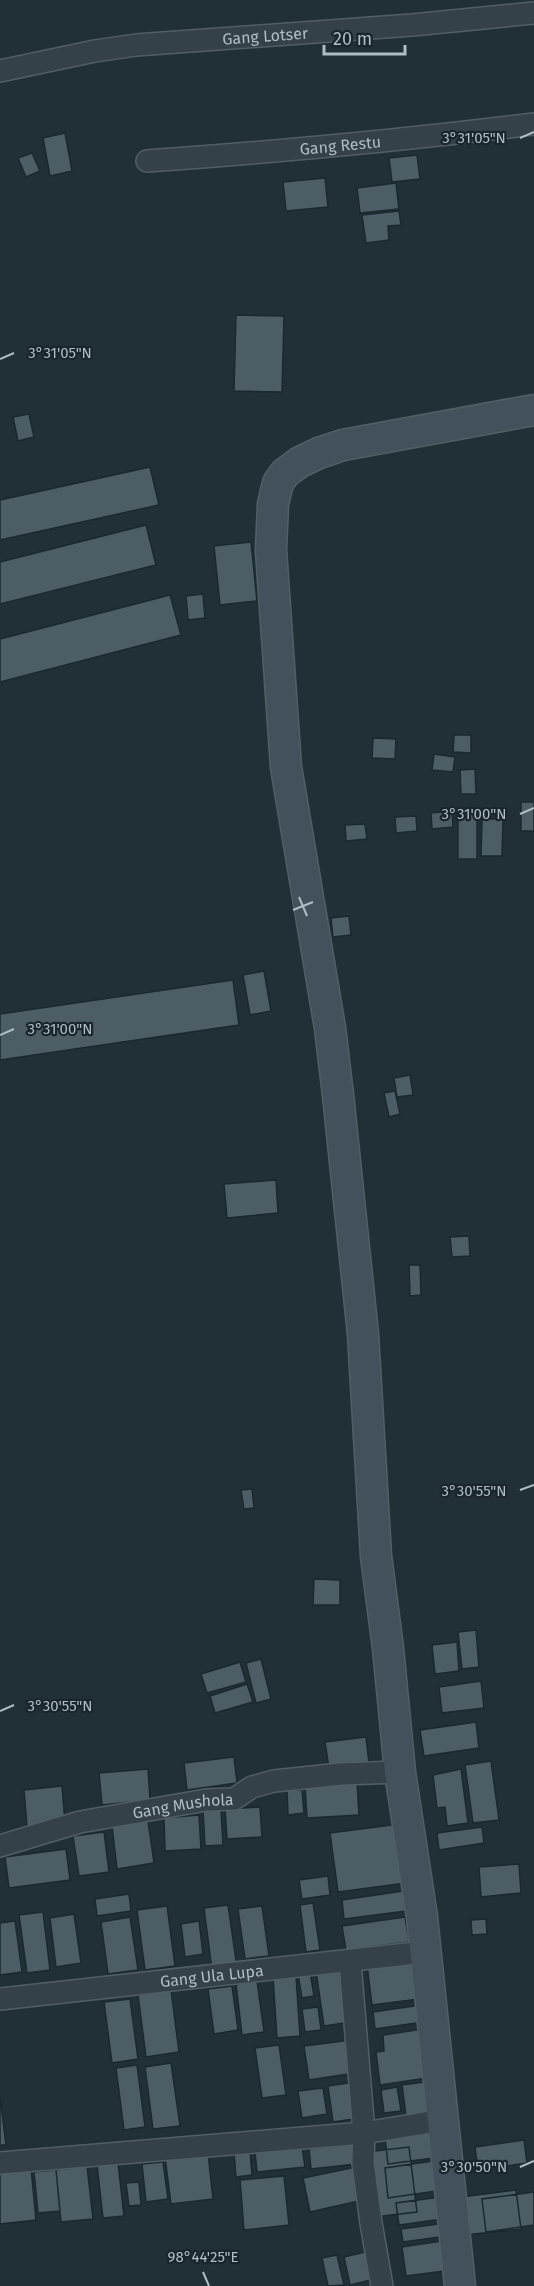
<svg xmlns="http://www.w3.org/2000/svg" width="534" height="2286" font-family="'Fira Sans',sans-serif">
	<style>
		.building { fill: #4c5d66; stroke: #1b282e; stroke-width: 1.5 }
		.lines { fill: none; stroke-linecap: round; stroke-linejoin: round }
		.minor-casing { stroke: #515f65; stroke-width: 24 }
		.secondary-casing { stroke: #515f65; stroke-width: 33 }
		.minor { stroke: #344148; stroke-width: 21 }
		.secondary { stroke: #42515b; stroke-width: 30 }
		.ticks { fill: none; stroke: #aebcc4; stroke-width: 2 }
		.labels { text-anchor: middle; stroke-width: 4.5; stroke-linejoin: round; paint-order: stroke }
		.street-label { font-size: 16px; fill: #aebcc4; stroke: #1a262c }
		.ticks-label { font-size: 15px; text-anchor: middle; fill: #aebcc4; stroke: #1a262c; stroke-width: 4.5; stroke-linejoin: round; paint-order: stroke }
	</style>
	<rect width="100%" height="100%" fill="#213037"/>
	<path class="building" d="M65,133L72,171L50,176L43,138Z
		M32,153L40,171L26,177L18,158Z
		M417,155L420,179L392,182L389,158Z
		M325,178L328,207L286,211L283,182Z
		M396,183L399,209L360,213L357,188Z
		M399,211L401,225L388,226L389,240L366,243L362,215Z
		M236,315L284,316L282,392L234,391Z
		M29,414L34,437L18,441L13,417Z
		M150,467L159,505L0,540V500Z
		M146,525L156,565L0,604V562Z
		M251,542L257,601L220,605L214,546Z
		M203,594L205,618L188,620L186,596Z
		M170,595L181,635L0,682V639Z
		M454,735H471V753L453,752Z
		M373,738L396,739L395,759L372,758Z
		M434,754L455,757L453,772L432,770Z
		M475,769L476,794H461L460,770Z
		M521,802H534V831H521Z
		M452,811L453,827L432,829L431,813Z
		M458,812H477V859H458Z
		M416,816L417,831L396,833L395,817Z
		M482,819H503L502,856H481Z
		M365,824L367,839L346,841L345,825Z
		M349,916L351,935L333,937L331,918Z
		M264,971L271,1011L250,1015L243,975Z
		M233,980L239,1025L0,1060V1014Z
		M410,1075L413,1095L397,1097L394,1078Z
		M395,1091L400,1114L389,1117L384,1093Z
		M276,1180L278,1213L227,1218L224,1184Z
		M469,1236L470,1256L452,1257L450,1237Z
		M409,1265H420L421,1295L410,1296Z
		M252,1489L254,1508L244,1509L241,1490Z
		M314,1579L340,1580V1605H313Z
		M476,1630L479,1667L462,1669L458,1632Z
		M457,1642L459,1671L435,1674L432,1645Z
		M261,1659L271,1699L256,1703L246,1663Z
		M240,1662L246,1682L207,1693L201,1674Z
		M481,1681L484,1708L442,1713L439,1687Z
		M247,1684L253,1702L215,1713L210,1696Z
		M476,1722L479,1748L424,1756L420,1730Z
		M366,1737L369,1763L329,1768L325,1742Z
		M234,1757L237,1783L187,1790L184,1763Z
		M491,1761L499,1820L473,1823L465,1765Z
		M148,1769L150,1800L102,1805L99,1773Z
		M461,1769L468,1823L447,1826L445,1807L437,1808L433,1775Z
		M357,1782L359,1815L307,1818L305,1785Z
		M62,1786L65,1823L27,1827L24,1790Z
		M287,1790H302L304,1813L288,1815Z
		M260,1807L262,1837L227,1839L225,1809Z
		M221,1810L223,1845L205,1846L203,1811Z
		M199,1815L201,1849L165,1851L164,1818Z
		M148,1821L154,1863L117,1869L112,1826Z
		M399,1824L406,1883L338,1892L330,1833Z
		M482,1827L484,1843L439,1850L437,1833Z
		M104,1832L109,1872L79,1876L73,1836Z
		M66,1849L70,1880L9,1888L5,1857Z
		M519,1864L521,1893L481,1897L479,1867Z
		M328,1876L330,1895L302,1899L299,1880Z
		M403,1891L406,1911L344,1919L342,1900Z
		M129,1894L131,1911L97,1916L95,1899Z
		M313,1903L320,1950L306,1952L300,1905Z
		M228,1905L237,1967L212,1970L204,1908Z
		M167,1906L175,1966L145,1970L137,1910Z
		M262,1906L269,1956L245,1959L238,1909Z
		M43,1912L50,1970L27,1973L19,1915Z
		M74,1914L81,1963L56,1967L50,1918Z
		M130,1917L138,1970L108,1974L101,1922Z
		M405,1917L409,1942L346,1950L342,1926Z
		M486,1919L487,1934L472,1935L471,1920Z
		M15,1921L22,1972L0,1975V1923Z
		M199,1921L203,1954L185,1957L181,1924Z
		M421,1957L427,1998L372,2005L367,1965Z
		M343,1968L351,2022L324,2026L316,1971Z
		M310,1972L314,1996L302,1998L298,1974Z
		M296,1976L300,2036L277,2038L273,1977Z
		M257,1981L264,2032L242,2035L236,1984Z
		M232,1986L238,2030L214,2034L208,1989Z
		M171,1990L179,2052L146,2057L138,1995Z
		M130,1999L138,2059L112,2063L104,2002Z
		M428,2004L430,2021L375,2029L373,2012Z
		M318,2007L321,2030L305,2032L302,2009Z
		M423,2029L434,2077L380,2085L376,2052L384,2051L383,2035Z
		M351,2040L355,2073L309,2080L304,2046Z
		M279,2045L286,2095L262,2098L255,2048Z
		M171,2063L180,2126L153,2129L145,2067Z
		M137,2065L145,2127L124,2130L116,2068Z
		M355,2082L360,2118L333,2122L328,2086Z
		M425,2082L429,2113L406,2116L402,2085Z
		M397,2087L401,2111L384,2113L381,2090Z
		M323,2088L327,2114L302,2118L298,2091Z
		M0,2096L6,2145H0Z
		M430,2131L433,2158L388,2164L385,2138Z
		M524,2140L527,2163L478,2170L475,2147Z
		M354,2144L356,2164L311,2169L309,2149Z
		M302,2147L305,2167L257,2172L255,2152Z
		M409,2147L417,2212L374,2217L367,2152Z
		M250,2151L252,2175L236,2177L234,2153Z
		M208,2153L213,2199L171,2204L165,2157Z
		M440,2160L443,2190L388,2198L385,2168Z
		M163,2162L168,2199L146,2202L142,2164Z
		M118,2163L124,2216L103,2218L97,2165Z
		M87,2166L93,2219L61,2222L56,2170Z
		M356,2167L363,2200L310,2212L303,2178Z
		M31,2168L36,2220L0,2224V2172Z
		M56,2170L60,2211L38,2213L34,2172Z
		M284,2176L289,2225L244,2230L240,2180Z
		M139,2182L141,2205L129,2206L126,2183Z
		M516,2190L521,2229L465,2235L461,2197Z
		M534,2192V2225L486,2232L482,2199Z
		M440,2197L443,2219L399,2225L396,2203Z
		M446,2223L447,2236L403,2242L401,2229Z
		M448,2240L452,2270L406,2276L402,2247Z
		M369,2251L375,2279L350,2285L344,2257Z
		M337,2255L344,2285L328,2286L322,2258Z"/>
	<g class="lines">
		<g class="minor-casing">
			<g id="minor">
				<path id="s1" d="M0,71L95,51L136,45L412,25L534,13"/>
				<path id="s2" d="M147,161C276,152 405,140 534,124"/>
				<path id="s3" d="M0,1846L80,1822L206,1800L234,1799L252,1787L274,1781L341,1774L400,1772"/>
				<path d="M350,1962L364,2133L363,2163L371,2223L382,2286"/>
				<path id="s4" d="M0,1999L425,1952"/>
				<path d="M0,2163L364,2133L443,2120"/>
			</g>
		</g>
		<g class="secondary-casing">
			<path id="secondary" d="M460,2286L422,1917L400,1772L388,1648L376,1556L363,1334L338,1095L330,1028L286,767L271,550L273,504L278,483L285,473L300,462L319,453L343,445L534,410"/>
		</g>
		<use href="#minor" class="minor"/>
		<use href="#secondary" class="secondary"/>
	</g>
	<path class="ticks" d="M520,138L534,132M0,359L14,353M520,814L534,808M299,897L307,916M293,910L313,902M0,1035L14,1029M520,1490L534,1485M0,1711L14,1705M520,2167L534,2161M203,2272L209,2286"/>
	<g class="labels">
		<g class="street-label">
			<text dy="6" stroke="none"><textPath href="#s1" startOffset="268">Gang Lotser</textPath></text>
			<text dy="6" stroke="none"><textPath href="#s2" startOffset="194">Gang Restu</textPath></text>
			<text dy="6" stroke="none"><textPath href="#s3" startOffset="188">Gang Mushola</textPath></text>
			<text dy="6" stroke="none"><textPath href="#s4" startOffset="213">Gang Ula Lupa</textPath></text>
		</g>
	</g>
	<g class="ticks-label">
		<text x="474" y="143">3°31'05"N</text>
		<text x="60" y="358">3°31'05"N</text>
		<text x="474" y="819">3°31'00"N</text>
		<text x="60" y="1034">3°31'00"N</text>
		<text x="474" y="1496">3°30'55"N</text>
		<text x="60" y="1711">3°30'55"N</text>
		<text x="474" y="2172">3°30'50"N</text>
		<text x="203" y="2262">98°44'25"E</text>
	</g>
	<path d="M324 45v9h81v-9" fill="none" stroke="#aebcc4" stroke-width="3"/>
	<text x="333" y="45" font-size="18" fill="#aebcc4" stroke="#1a262c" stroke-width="4.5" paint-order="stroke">20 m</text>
</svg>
